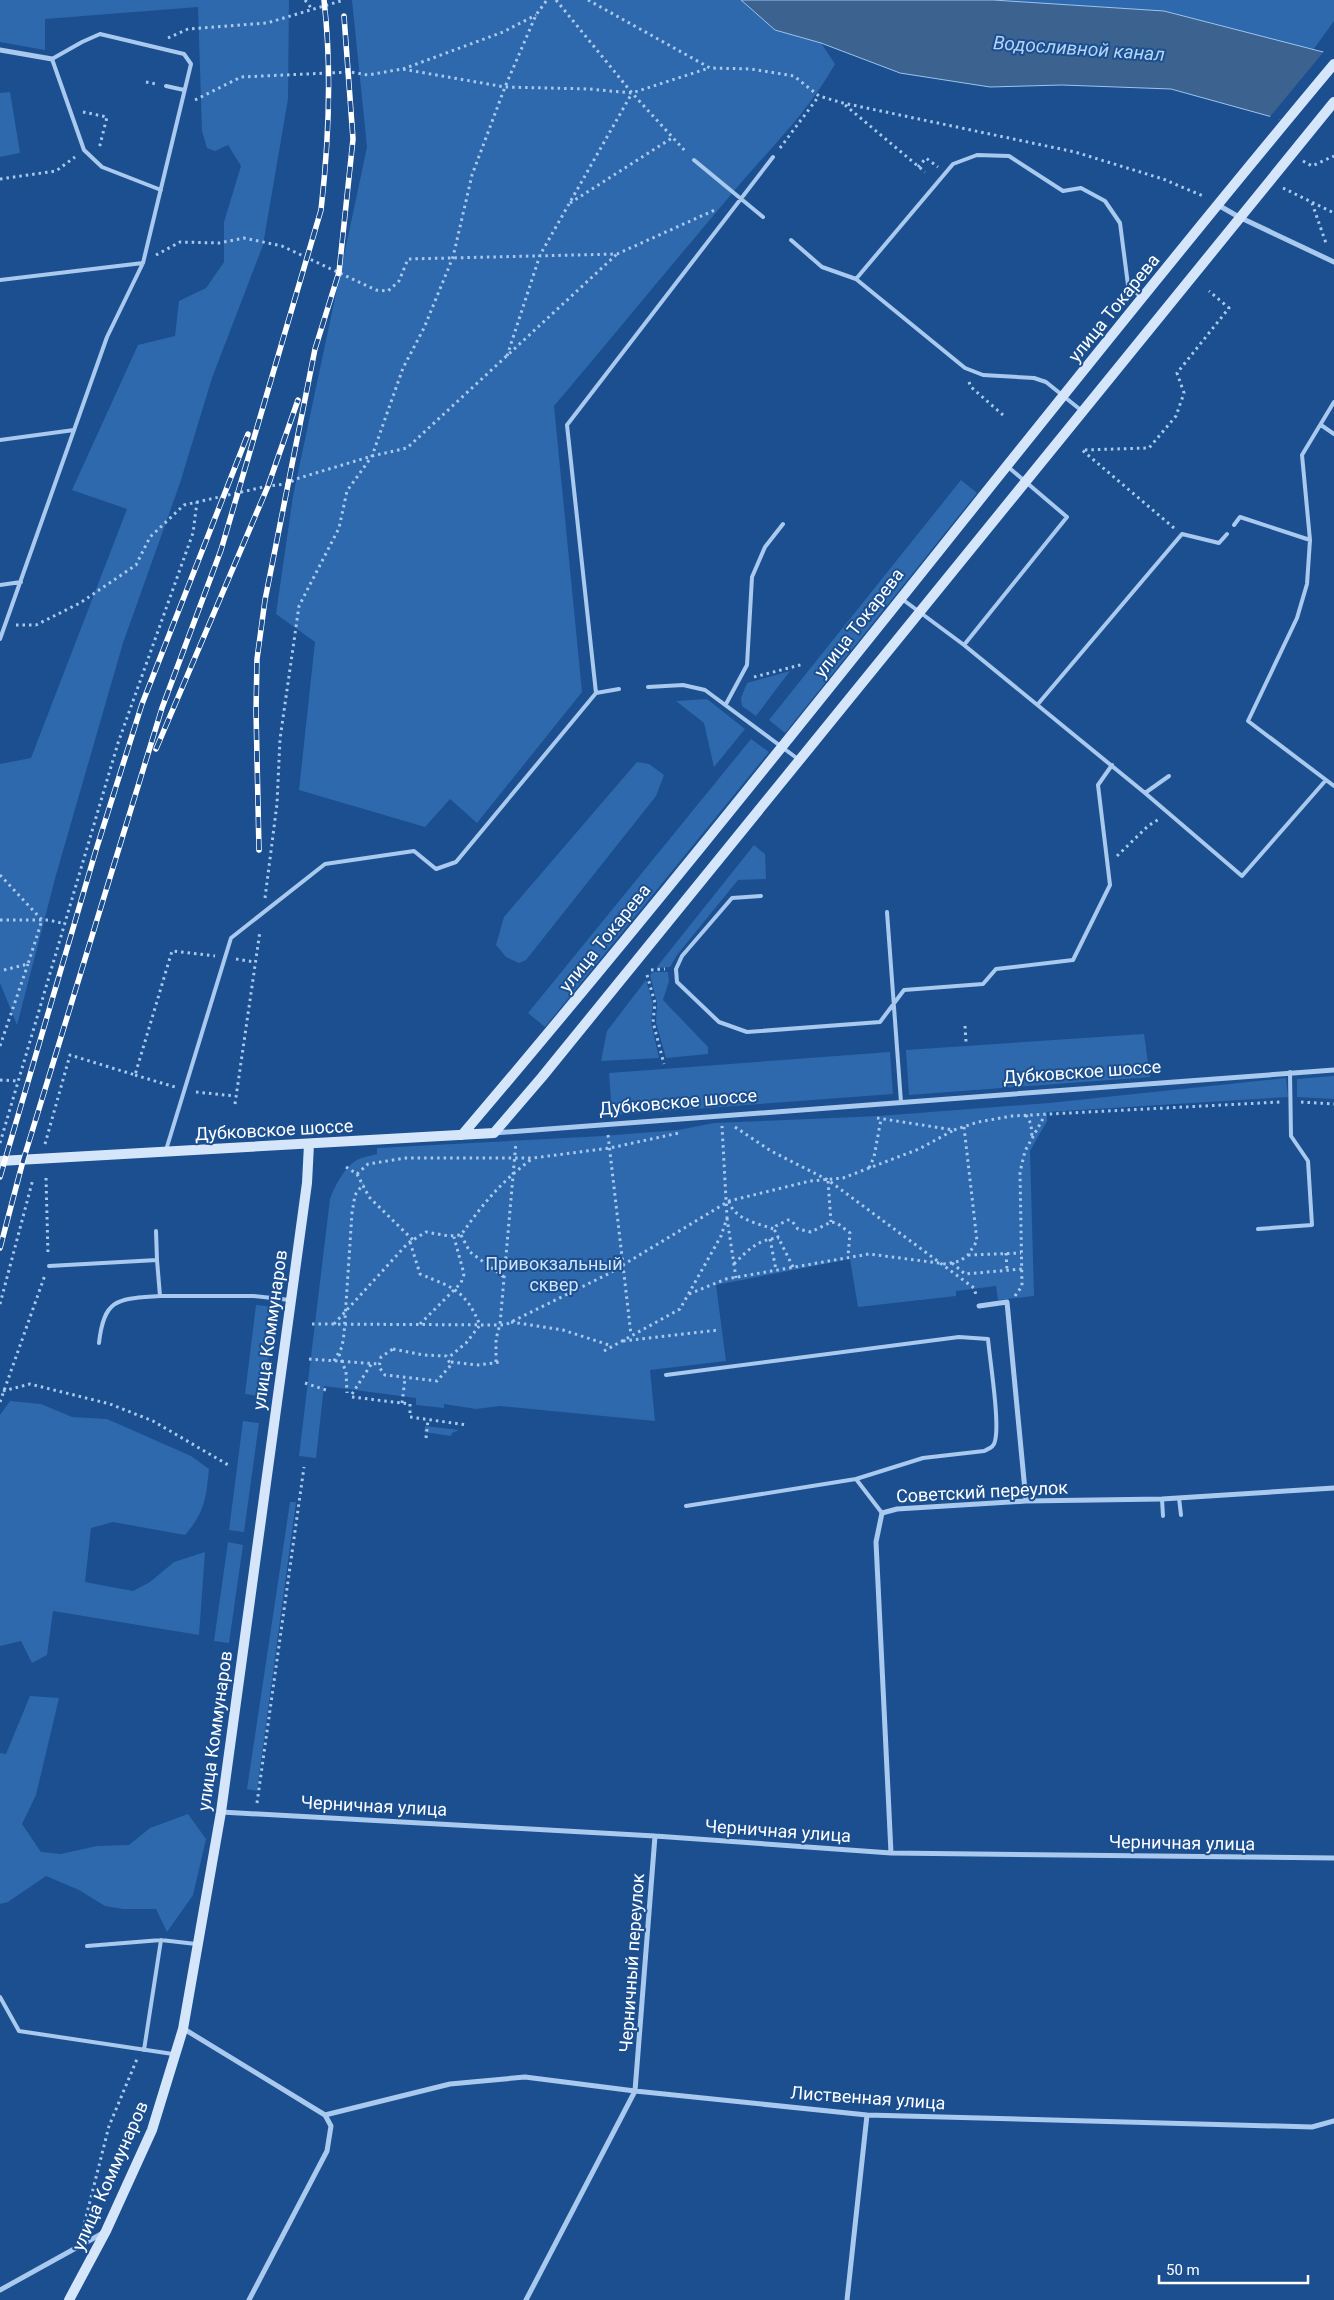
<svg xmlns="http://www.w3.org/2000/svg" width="1334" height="2300" font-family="Roboto,sans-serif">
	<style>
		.green { fill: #2e69ad }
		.water { fill: #3c6290; stroke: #9cc4f0 }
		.pier { fill: #1b4f8f }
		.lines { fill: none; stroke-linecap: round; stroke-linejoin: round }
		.path { stroke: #a9c9ee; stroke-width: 3; stroke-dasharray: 2.5 4; stroke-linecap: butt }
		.lane { stroke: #a9c9ee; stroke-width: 4 }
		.street { stroke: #a9c9ee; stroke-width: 5 }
		.secondary { stroke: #d6e6fa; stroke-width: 10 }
		.rail-casing { stroke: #fff; stroke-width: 5.5 }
		.rail { stroke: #1b4f8f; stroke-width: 4; stroke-dasharray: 11; stroke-linecap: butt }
		.labels { text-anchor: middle; stroke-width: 4; stroke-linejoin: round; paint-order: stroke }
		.street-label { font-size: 18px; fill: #fff; stroke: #1b4f8f }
		.park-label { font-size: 18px; fill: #cfe3fa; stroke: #1b4f8f }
		.water-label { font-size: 19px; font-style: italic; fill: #b5d3f5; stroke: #1b4f8f }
	</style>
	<rect width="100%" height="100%" fill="#1b4f8f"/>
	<path class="green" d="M0,0H289L288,99L263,245L212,378L180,483L123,643L56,875L17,1025L0,983V764L31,758L127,509L72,490L138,345L175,336L179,301L206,288L224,262V222L241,166L228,145L215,151L207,148L202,131L198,7L45,19V50L0,42Z
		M352,0H741L775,30L821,43L835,64C807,114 770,148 734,191C674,262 614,335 554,406L582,692L477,823L450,799L425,827L299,790L315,642L276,614L293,496L367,147Z
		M993,0H1334V21L1313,50L1164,11Z
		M10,92L20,153L0,157V93Z
		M961,480L977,493L785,733L769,720Z
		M790,671L756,716L742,706L741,698L747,683Z
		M707,699L745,729L714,767L704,723L676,701Z
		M751,739L769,752L545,1027L528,1013Z
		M637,762L649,764L664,775L656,796L526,960L519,963L506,957L496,945L504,917Z
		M754,845L765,854L766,879L738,880L677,955L670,967L656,968Z
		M653,972H668L669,981L663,1000L708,1047V1054L666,1058L656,1023L657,1003L650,975Z
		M646,980L653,1004L651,1022L659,1058L601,1061L607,1031Z
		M1144,1034L1150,1077L909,1095L906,1050Z
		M890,1052L893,1094L612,1115L609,1073Z
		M1334,1076V1099L1297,1097V1079Z
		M1286,1078L1288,1097L1047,1112V1121L1030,1151L1034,1296L998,1300L996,1286L956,1291V1296L858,1307L850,1259L716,1285L726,1361L650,1370L655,1421L500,1406L476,1409L444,1404V1408L416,1405V1398L324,1386L316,1458L299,1456L330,1199C334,1187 344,1169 354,1162C360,1157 370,1156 377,1154V1148L603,1136L678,1130L714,1123L879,1116L1049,1103Z
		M256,1305L274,1307L264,1397L245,1394Z
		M10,1401L41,1404L72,1417L107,1419L191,1456L209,1469C206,1498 205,1512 185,1535L113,1522L91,1528L85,1582L133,1591L150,1582L174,1562L205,1552L199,1635L53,1611L47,1655L32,1663L21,1641L0,1646V1415Z
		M243,1421L259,1423L244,1532L229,1530Z
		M425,1426L459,1430L452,1433L451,1436L424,1432Z
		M290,1502H296L257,1791L247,1789Z
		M228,1542L243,1545L229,1643L214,1641Z
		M30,1696L59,1698L36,1795L22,1824L41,1852L61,1854L97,1846L129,1845L150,1828L188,1814L206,1839L193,1895L167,1932L156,1909H123L105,1906L79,1890L46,1876L8,1902L0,1904V1753L6,1754Z"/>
	<path class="water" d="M741,0H993L1164,11L1327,53L1283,120L1171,89L1062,85L990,87L900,73L821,43L775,30Z"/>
	<path class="pier" d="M1325,50L1334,51V128L1269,118Z"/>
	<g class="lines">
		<path class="path" d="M305,0L312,9
			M556,0L632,93L686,152
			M588,0L710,68L751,69L794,76L819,96L843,103L1075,152L1163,179L1203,196
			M168,38L188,29L267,23L344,0
			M403,69L503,32L536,15
			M146,82L156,84
			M195,100L241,77L350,72L368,75L402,69L505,87L589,89L632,93L709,68
			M845,105L925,172
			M83,112L107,117L99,149
			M780,148L819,96
			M1303,161L1312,166L1334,156
			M918,167L926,158L938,167
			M0,179L56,171L75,157
			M1283,188L1334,213
			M570,203L672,138
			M1312,203L1327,246
			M156,255L180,242L219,243L244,238L282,246L376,290L388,291L399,281L408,259L617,254L717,209
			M507,356L540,255L632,93
			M969,382L971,387L1003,415
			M1174,528L1082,450L1149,448L1176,416L1184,393L1177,373L1229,308L1209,291
			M16,625H36L80,603L136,565L150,537L184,505L268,486L287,484L296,479L372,456L407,448L617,254
			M754,677L804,664
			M1117,856L1148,826L1159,819
			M0,875L42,920L28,964L0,971
			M265,898L277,804L280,739L299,606L339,528L347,491L372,456L403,368L424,328L453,257L472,175L505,87L536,15L547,0
			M0,920H49L65,924
			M236,959L255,962
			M651,970L665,969
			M647,975L655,1003L653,1022L664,1064
			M965,1026L966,1042
			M0,1046L28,964
			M135,1075L175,1087
			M0,1080L18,1081
			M196,1092L235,1096
			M1301,1102L1334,1104
			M235,1104L260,931
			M1026,1115L1031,1124L1032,1138
			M877,1118L954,1130L978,1122L1012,1116L1280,1102
			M735,1127L771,1151L828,1180L974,1288L976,1295
			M608,1135L631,1335
			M0,1143L118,743L193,533L197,502
			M45,1144L70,1055L135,1075L172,951L215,956
			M346,1167L357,1174L368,1164L406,1158H533L610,1148L679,1133
			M869,1168L874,1157L881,1119
			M357,1174L369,1197L413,1240
			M46,1178L48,1255
			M828,1181L831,1222
			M729,1201C733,1219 759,1224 774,1229
			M727,1218L736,1278
			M461,1235L470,1252L504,1277
			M770,1239L776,1270
			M410,1242L420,1274C454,1288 465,1290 480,1325L466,1343L448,1358
			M1006,1253L1007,1270
			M968,1255L1021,1253
			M952,1263L965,1274L1022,1269
			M734,1264C748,1250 758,1239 779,1238
			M793,1267L774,1229L776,1226L788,1220L792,1221L798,1229L811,1232L831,1222L837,1223L850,1233L848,1256
			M689,1294L726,1279L869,1254L946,1264L960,1261L968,1255L977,1241L964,1127
			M1015,1296L1022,1286L1020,1172L1025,1151L1045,1115
			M0,1304L33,1179
			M511,1322L563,1330L612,1346
			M312,1324L505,1325L608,1274L729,1201L810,1181L843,1178L919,1149L954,1130
			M334,1324L408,1243L426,1232L449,1236L461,1235C484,1202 501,1182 533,1158
			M420,1324L461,1283L464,1274L454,1237
			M623,1341L719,1330
			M393,1349L424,1355L446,1356L451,1365L437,1381L385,1375L379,1367L381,1357Z
			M604,1351L680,1309L721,1236L727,1218L722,1126
			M339,1354L346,1372L347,1393
			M309,1359L379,1364
			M334,1361L342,1347L344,1334L352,1213L355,1195L363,1184
			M451,1362L478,1365L501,1362
			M496,1362V1339L500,1324L516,1142
			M305,1383L329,1391
			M3,1391L30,1384L110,1404L153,1421L230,1466
			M352,1394L372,1363
			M352,1397L410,1404V1417L467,1425
			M0,1402L45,1275
			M402,1403L405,1379
			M426,1438L428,1420
			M257,1803L304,1467
			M83,2229L109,2126L137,2059"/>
		<path class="lane" d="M166,86L184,90
			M694,160L763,217
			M791,240L822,267L856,279L965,368L983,375L1034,378L1046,382L1082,411
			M856,279L953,164L977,155L1009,156L1063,191L1081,188L1105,201L1120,223L1128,285L1141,297
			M0,280L143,263
			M1334,402L1302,455L1310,540L1307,584L1297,618L1248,721L1334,786
			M1321,425L1334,434
			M0,440L74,430
			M1234,525L1240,517L1310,540
			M0,585L21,582
			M902,599L964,645L1145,793L1169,776
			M0,639L107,337L143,263L191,64L184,54L100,34L82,42L52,59L84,150L102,167L161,190
			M964,645L1067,517L1007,466
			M648,687L683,685L705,690L798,759
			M619,689L596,693L567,425L773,157
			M726,704L747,665L752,577L765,547L783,524
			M1038,704L1182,534L1219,543L1227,534
			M1145,793L1242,876L1326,780
			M761,896L732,898L682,956L676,969L677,982L719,1022L747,1032L880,1022L904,990L983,984L996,969L1073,960L1110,885L1098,785L1112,765
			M887,912L901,1102
			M166,1150L231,938L325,864L414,851L436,869L456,862L596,693
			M1258,1229L1312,1225L1308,1161L1291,1136L1290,1072
			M156,1231L157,1260
			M49,1266L157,1260L160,1296H253L290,1300
			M99,1343C104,1297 119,1299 160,1296
			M666,1375L959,1337L988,1339C990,1361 1000,1423 995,1441C994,1447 990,1448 984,1451L923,1458L856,1479
			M1179,1498L1181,1515
			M1162,1499L1163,1516
			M686,1506L856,1479L882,1513
			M87,1946L161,1940L196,1944
			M0,1997L19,2031L173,2054
			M144,2050L161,1940"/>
		<path class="street" d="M0,50L52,59
			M1218,205L1239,217L1334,262
			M494,1133L1334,1070
			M979,1306L1007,1302L1026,1501
			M221,1812L655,1836L891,1853L1334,1858
			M891,1853L876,1542L882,1513L897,1509L1026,1501L1162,1499L1334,1488
			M184,2029L325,2115L450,2084L525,2077L635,2091L655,1836
			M0,2290L103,2233
			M249,2300L327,2151L331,2126L325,2115
			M526,2300L635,2091L867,2115L1312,2127L1334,2121
			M847,2300L867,2115"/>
		<path class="secondary" d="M462,1135C761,784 1039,417 1334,64
			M0,1161L494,1133L542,1077L1334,102
			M69,2300L106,2231L152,2130L183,2029L221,1812L307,1183L309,1144"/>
		<g class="rail-casing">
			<path id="rail" d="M156,749L268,486L298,400
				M259,850L256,711L257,659L265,600L315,349L339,272L353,139L344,16
				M0,1177L96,850L142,704L248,434
				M0,1248L23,1161L162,708L221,550L321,210C329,140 332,70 324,0"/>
		</g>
		<use href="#rail" class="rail"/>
	</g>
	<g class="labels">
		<g class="street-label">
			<text transform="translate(1114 308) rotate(-51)" y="6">улица Токарева</text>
			<text transform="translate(859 623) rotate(-52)" y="6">улица Токарева</text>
			<text transform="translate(605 938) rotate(-51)" y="6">улица Токарева</text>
			<text transform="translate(1082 1072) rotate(-4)" y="6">Дубковское шоссе</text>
			<text transform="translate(678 1102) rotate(-5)" y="6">Дубковское шоссе</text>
			<text transform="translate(274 1130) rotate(-3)" y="6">Дубковское шоссе</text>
			<text transform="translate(270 1330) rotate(-82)" y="6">улица Коммунаров</text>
			<text transform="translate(982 1492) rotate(-3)" y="6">Советский переулок</text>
			<text transform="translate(215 1731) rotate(-82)" y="6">улица Коммунаров</text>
			<text transform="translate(374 1806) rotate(3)" y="6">Черничная улица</text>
			<text transform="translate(778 1831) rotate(4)" y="6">Черничная улица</text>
			<text transform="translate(1182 1843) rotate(1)" y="6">Черничная улица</text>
			<text transform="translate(632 1963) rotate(-86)" y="6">Черничный переулок</text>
			<text transform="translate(868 2098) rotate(4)" y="6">Лиственная улица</text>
			<text transform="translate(110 2176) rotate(-66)" y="6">улица Коммунаров</text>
		</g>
		<g class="park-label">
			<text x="554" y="1270">Привокзальный<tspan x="554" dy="21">сквер</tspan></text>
		</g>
		<g class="water-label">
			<text transform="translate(1079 48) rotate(4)" y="7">Водосливной канал</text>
		</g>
	</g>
	<path d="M1159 2275v8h149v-8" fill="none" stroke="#ffffff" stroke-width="2.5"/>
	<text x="1166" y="2275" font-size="15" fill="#ffffff" stroke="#1b4f8f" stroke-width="4" paint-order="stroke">50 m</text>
</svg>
